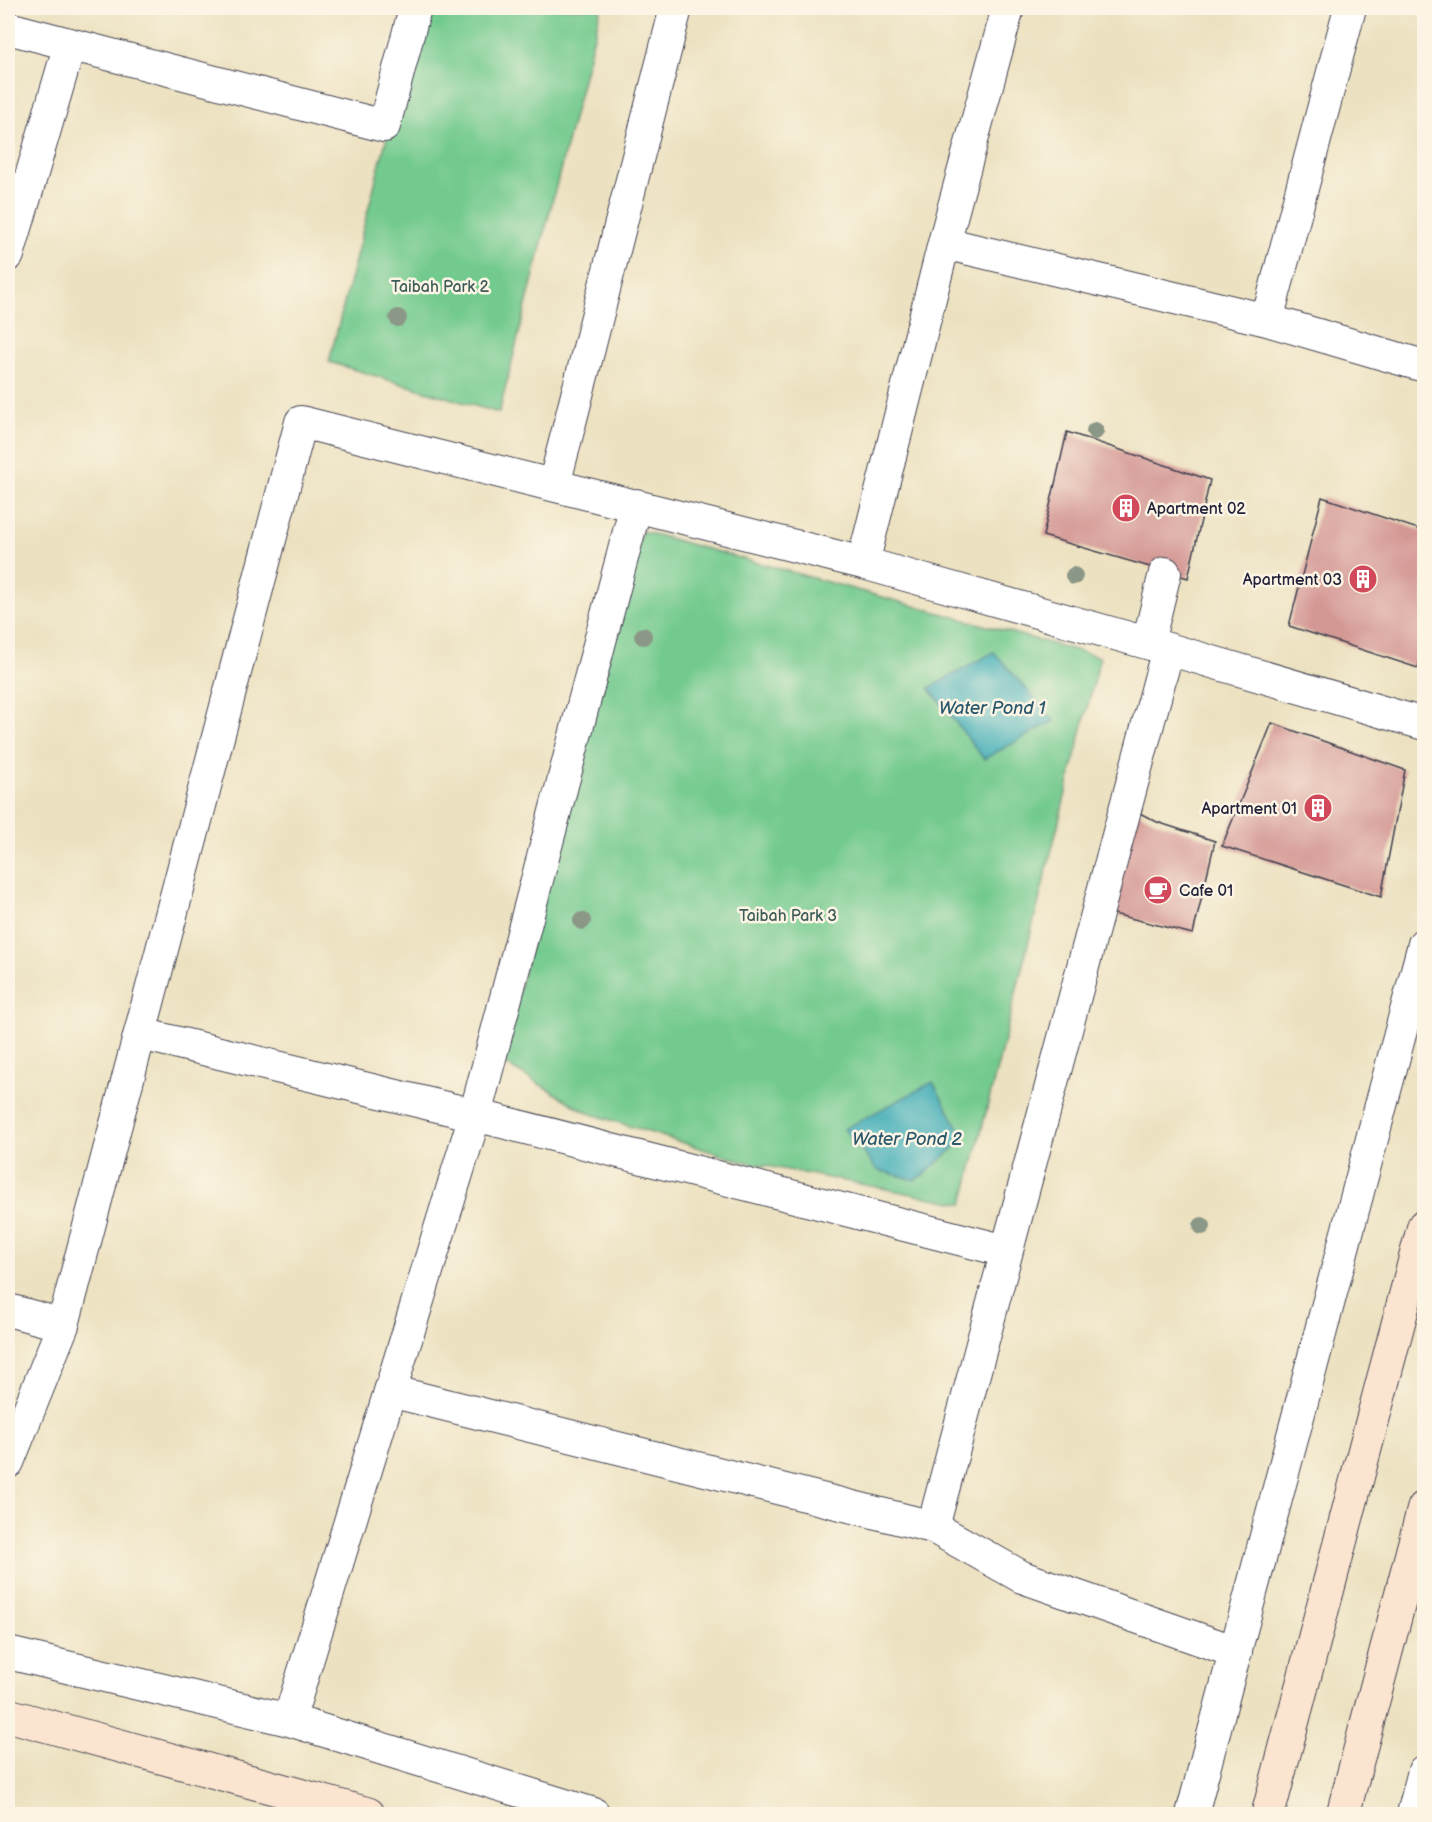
<svg xmlns="http://www.w3.org/2000/svg" width="1432" height="1822" font-family="'Balsamiq Sans',sans-serif">
	<style>
		.green { fill: #73ca8f; stroke: #4a7665; stroke-width: 1.5 }
		.water { fill: #39aab5; stroke: #2e6678; stroke-width: 1.5 }
		.building { fill: #d49894 }
		.lines { fill: none; stroke-linecap: round; stroke-linejoin: round }
		.street-casing { stroke: #403f4f; stroke-width: 34 }
		.secondary-casing { stroke: #403f4f; stroke-width: 35 }
		.street { stroke: #fff; stroke-width: 32 }
		.secondary { stroke: #fce5d0; stroke-width: 33 }
		.tree { fill: #8c9887 }
		.labels { text-anchor: middle; stroke-width: 5; stroke-linejoin: round; paint-order: stroke }
		.park-label { font-size: 16px; fill: #3e5d58; stroke: #fcf5e5 }
		.poi-label { font-size: 16px; fill: #22223b; stroke: #fcf5e5; text-anchor: start }
		.water-label { font-size: 18px; font-style: italic; fill: #2b586c; stroke: #fcf5e5 }
	</style>
	<rect width="100%" height="100%" fill="#fcf5e5"/>
	<filter id="ink" filterUnits="userSpaceOnUse"><feTurbulence type="fractalNoise" baseFrequency=".0167" numOctaves="2"/><feDisplacementMap in="SourceGraphic" scale="12" xChannelSelector="R" yChannelSelector="G"/><feConvolveMatrix kernelMatrix="1 2 1 2 8 2 1 2 1" color-interpolation-filters="sRGB"/></filter>
	<filter id="wash" filterUnits="userSpaceOnUse"><feTurbulence type="fractalNoise" baseFrequency=".008" numOctaves="4" result="noise"/><feDisplacementMap in="SourceGraphic" scale="24" xChannelSelector="R" yChannelSelector="G"/><feGaussianBlur stdDeviation="1.35" result="paint"/><feColorMatrix in="noise" values="0 0 0 0 0 0 0 0 0 0 0 0 0 0 0 0 0 1.4 0 .05"/><feComposite in="paint" operator="in"/></filter>
	<g filter="url(#wash)">
		<rect width="100%" height="100%" fill="#ece1c0"/>
		<path class="green" d="M420,8H601L499,413L329,362Z
			M642,531L1100,657L963,1204L741,1161L588,1113L500,1061Z"/>
		<path class="water" d="M994,652L1054,721L984,759L929,688Z
			M933,1082L964,1139L924,1175L915,1180L877,1170L844,1129Z"/>
		<g id="blocks">
			<path class="building" d="M1067,432L1210,480L1188,578L1043,536Z
				M1322,497L1424,531V647L1418,668L1289,626Z
				M1272,723L1405,770L1381,897L1222,846Z
				M1134,810L1157,822L1215,841L1193,934L1106,912Z"/>
		</g>
	</g>
	<g filter="url(#ink)">
		<use href="#blocks" fill-opacity="0" stroke="#403f4f" stroke-width="1.5"/>
		<g class="lines">
			<g class="street-casing">
				<path id="street" d="M8,28L384,126L415,8
					M944,243L1267,320L1424,366
					M8,255L70,44
					M1267,320L1350,8
					M554,485L676,8
					M863,563L944,243L1008,8
					M1148,643L1165,573
					M1168,649L933,1527L1022,1577L1236,1652
					M141,1034L475,1115L1006,1251
					M8,1310L63,1325
					M390,1391L933,1527
					M8,1462L63,1325L301,422L863,563L1168,649L1424,724
					M8,1653L289,1720L594,1814
					M289,1720L475,1115L636,505
					M1192,1814L1424,944
					M1413,1814L1424,1771"/>
			</g>
			<g class="secondary-casing">
				<path id="secondary" d="M8,1715L368,1814
					M1268,1814L1424,1226
					M1343,1814L1424,1508"/>
			</g>
			<use href="#street" class="street"/>
			<use href="#secondary" class="secondary"/>
		</g>
		<g class="tree">
			<circle cx="398" cy="318" r="9"/>
			<circle cx="1095" cy="431" r="9"/>
			<circle cx="1074" cy="576" r="9"/>
			<circle cx="643" cy="636" r="9"/>
			<circle cx="582" cy="921" r="9"/>
			<circle cx="1202" cy="1226" r="9"/>
		</g>
	</g>
	<defs>
		<g id="building-disc" transform="scale(1.5)"><circle r="9.5" fill="#d1495b" stroke="#fcf5e5"/><path d="M-4-6H4V6H1V3H-1V6H-4ZM-2.5-4.3h1.7v1.8h-1.7ZM.8-4.3h1.7v1.8H.8ZM-2.5-1h1.7V.8h-1.7ZM.8-1h1.7V.8H.8Z" fill="#fff"/></g>
		<g id="cafe-disc" transform="scale(1.5)"><circle r="9.5" fill="#d1495b" stroke="#fcf5e5"/><path d="M-5.5-4.5H6V0H3Q3 3.5 0 3.5H-2.5Q-5.5 3.5-5.5 0ZM3-3.2v2h1.7v-2ZM-6 4.5H4V6H-6Z" fill="#fff"/></g>
	</defs>
	<g fill-rule="evenodd">
		<use href="#building-disc" x="1126" y="508"/>
		<use href="#building-disc" x="1363" y="579"/>
		<use href="#building-disc" x="1318" y="808"/>
		<use href="#cafe-disc" x="1158" y="890"/>
	</g>
	<g class="labels">
		<g class="park-label">
			<text x="440" y="292">Taibah Park 2</text>
			<text x="788" y="921">Taibah Park 3</text>
		</g>
		<g class="poi-label">
			<text x="1147" y="514">Apartment 02</text>
			<text x="1342" y="585" text-anchor="end">Apartment 03</text>
			<text x="1297" y="814" text-anchor="end">Apartment 01</text>
			<text x="1179" y="896">Cafe 01</text>
		</g>
		<g class="water-label">
			<text x="992" y="714">Water Pond 1</text>
			<text x="907" y="1145">Water Pond 2</text>
		</g>
	</g>
	<rect width="1432" height="1822" fill="none" stroke="#fcf5e5" stroke-width="30"/>
</svg>
